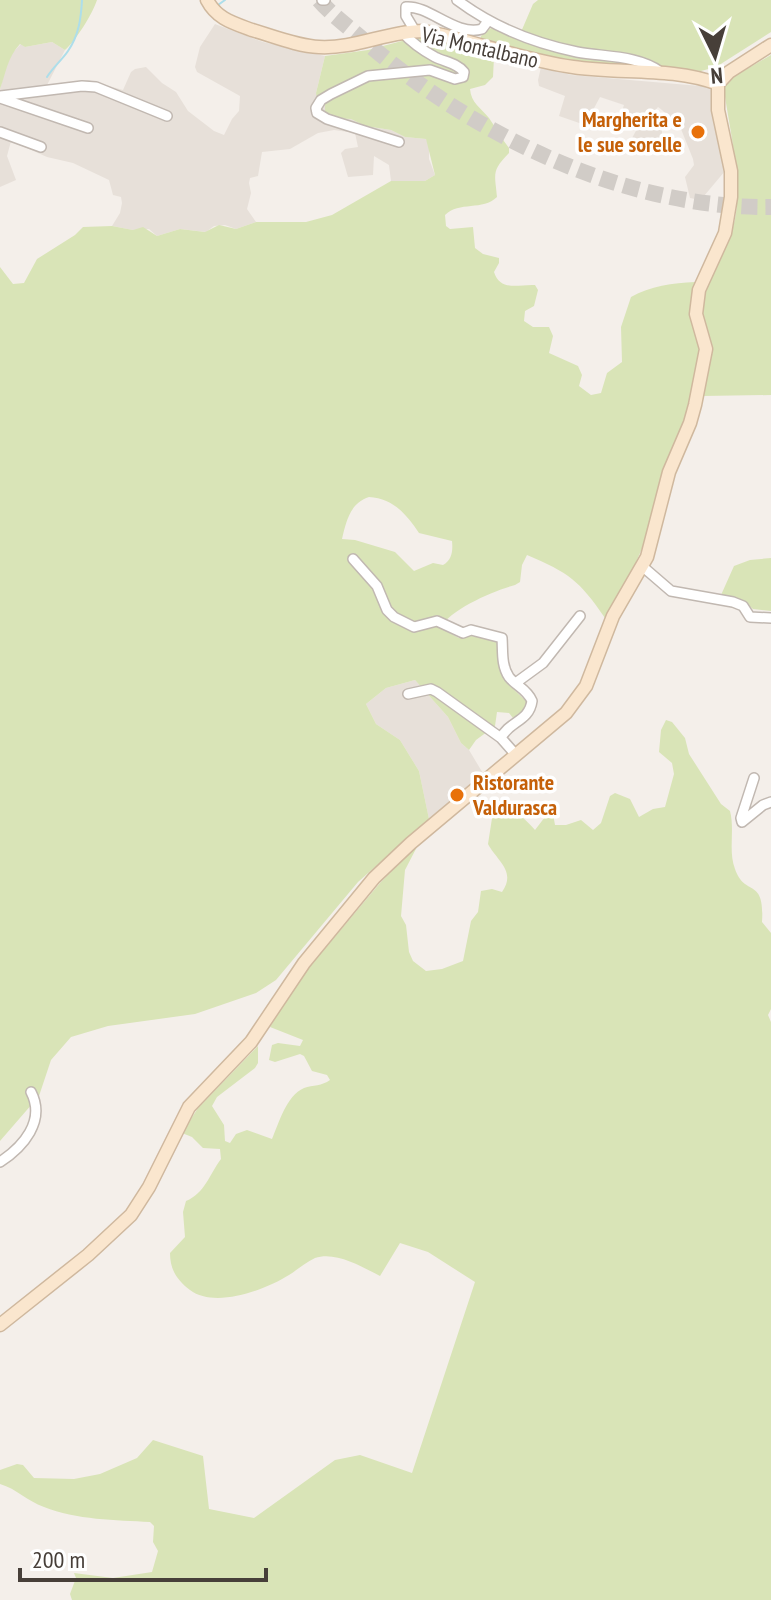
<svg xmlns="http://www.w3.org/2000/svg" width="771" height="1600" font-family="'PT Sans Narrow',sans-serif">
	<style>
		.residential { fill: #e7e0d9 }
		.green { fill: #d9e4b7; fill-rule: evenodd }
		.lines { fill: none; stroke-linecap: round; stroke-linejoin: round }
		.stream { stroke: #addeea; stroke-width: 2 }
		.highway-tunnel { stroke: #d1ccc7; stroke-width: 16; stroke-dasharray: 16 8; stroke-linecap: butt }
		.street-casing { stroke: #c1b8b1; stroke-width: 12 }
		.secondary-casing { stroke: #cfb89e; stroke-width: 15 }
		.street { stroke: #fff; stroke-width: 9 }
		.secondary { stroke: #fae6ce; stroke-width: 12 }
		.food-dot { fill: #e8710a; stroke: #fff; stroke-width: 3 }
		.labels { text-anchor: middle; stroke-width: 7; stroke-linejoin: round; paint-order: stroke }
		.street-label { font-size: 22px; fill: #473f39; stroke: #fff }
		.food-label { font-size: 22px; font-weight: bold; fill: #c56008; stroke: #fff; text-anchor: end }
	</style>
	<rect width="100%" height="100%" fill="#f4efea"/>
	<path class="residential" d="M215,24L263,42L325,56L316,93L325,105L329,118L351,119L365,126L391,130L405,137L426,139L429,144V159L435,175L425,181H391L389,165L374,156L373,175L348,177L341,153L345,149L358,147L355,133L334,130L318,133L290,149L262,152L258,176L250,178L249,183L251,193L247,209L256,222L236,229L225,225L214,226L206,232L180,229L157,236L149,229L133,230L112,226L120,213L122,203L121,197L113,195L109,180L73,163L47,157L11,141L7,156L16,180L0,187V89L6,66L12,53L21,44L25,47L52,42L65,50L46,87L88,80L123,90L131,72L135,69L146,67L162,83L176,92L188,111L214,131L224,135L232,119L239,111L240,96L197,72L195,67L200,47Z
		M541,67L571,75L712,87L725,171L704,196L695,199L690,198L685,177L694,165L693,159L681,129L662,110L658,107L650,117L662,130V136L651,149L641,146L632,138L637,129L634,125L619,120L624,105L600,97L585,125L559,116L565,96L539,86L538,80Z
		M415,680L448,717L461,743L469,750L484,775L444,814L429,819L419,771L400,740L376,724L366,704L386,688Z"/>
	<path class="green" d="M0,0H97C93,13 75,42 65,50L52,42L25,47L20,44C7,58 6,73 0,89Z
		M538,0H771V32L716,67L701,71C626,66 553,61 480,42L481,36L491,28L518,39L533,4Z
		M417,37L436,39L494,57L493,77L485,85L470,89C471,103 481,108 489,118C496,128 501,138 509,148V153C491,171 495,174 497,197C483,211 459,201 445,215L446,226L450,229L473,227L475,248L483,254L499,258V263L494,272C500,292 519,284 535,285L538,290L534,306L525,311L524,321L533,327H549L553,336L549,353L578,366L582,375L579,386L591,395L601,393L607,373L622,362L621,327L631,297C650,286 673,283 695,282L691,313L701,352L687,414L646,539L634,567L605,618C579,580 569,573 527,555L522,565L520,582L515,585C493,591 451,609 440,628L459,638L471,636L497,641L499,668L506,682L527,702L524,710L513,718L509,713L497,712L495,726L476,740L469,750L461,743L448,717L415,680L386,688L366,704L376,724L400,740L419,771L429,819L358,882L276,980L256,993L195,1014L108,1026L71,1037L51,1060L39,1096L0,1141V267L13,284L24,283L37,259L75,235L83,227L112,226L133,230L143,227L157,236L180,229L205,232L219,225L236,229L256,222H306L332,215L391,181H425L435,175L426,139L405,137L391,130L365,126L351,119L329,118L325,114V104L317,98L316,93L325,56L368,50ZM369,497C393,498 407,515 419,533L452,541C453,551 452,560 443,565L433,563L414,571L395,552L355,540L342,539C346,522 350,503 369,497Z
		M771,55V395L702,396C705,381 712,362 711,347C710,333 700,319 702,305C706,274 728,250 735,219C743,181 728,122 723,83Z
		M771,558V611L753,609L743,601L721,595L734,566L750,560Z
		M666,720L672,722L685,738L689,754L721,804L730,811C735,830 728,851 735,869C745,898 765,876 762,922L771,933V1009L768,1015L771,1022V1600H72L70,1594L76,1578L74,1573L113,1578L152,1572L158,1551L153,1542L154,1526L150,1522C116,1520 76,1520 44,1507C27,1501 17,1489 0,1484V1470L17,1464L23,1465L34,1478L74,1479L100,1474L137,1458L153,1440L203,1456L209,1509L254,1518L335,1460L360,1455L412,1473L475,1282L428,1252L400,1243L380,1276C362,1267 336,1251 315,1258C306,1262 297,1270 289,1275C265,1290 215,1309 190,1290C177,1280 170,1270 170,1253L185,1237L183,1212L186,1201C205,1193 209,1175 221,1159L220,1149L203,1148L192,1137L182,1133L198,1108L258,1046V1063L255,1068L217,1097L212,1106L224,1125L225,1141L230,1143L236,1134L247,1130L272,1139C279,1123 286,1096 304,1088C313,1085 322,1086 330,1080L327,1075L312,1071L304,1056L300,1054L275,1062L269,1060L272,1045L278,1043L300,1046L303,1040L270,1027L296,983L380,883L419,843L405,870L401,916L406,925L409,952L413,961L426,971L442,969L463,961L471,921L478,912L481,891L492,889L502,892C517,871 496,860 488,844L493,812L496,808C515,810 523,816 535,830L548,813L553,814L555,825H566L581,820L593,830L601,823L610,796L615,793L630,799L639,817L653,809L665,807L674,774L672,763L659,752L661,730Z"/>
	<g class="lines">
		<path class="stream" d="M218,5L225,0
			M47,77C53,67 62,60 68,51C79,35 81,18 82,0"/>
		<path class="highway-tunnel" d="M319,0C331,14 346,25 360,37C469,133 623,209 771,207"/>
		<g class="street-casing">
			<path id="street" d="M322,0H325
				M457,0C493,27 533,43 577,52C604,57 638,55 661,72
				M415,31L406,16V7C429,5 456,37 482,29L488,21
				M0,96L82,86L96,87L167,116
				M0,98L88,128
				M0,132L41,147
				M399,142L327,119L317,113L316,108L321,100L331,94L368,76L430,70L455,79L463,77L464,72C457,63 445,62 435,57C422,50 412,43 402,32
				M353,559L377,586L387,610L394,617L414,627L437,621L463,633L471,630L502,638C503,651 501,665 509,677C516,686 527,689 532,701C529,722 509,721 501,738L516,755
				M642,566L671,591L733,602L743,606L750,617L771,618
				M517,682L543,663L580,616
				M408,694L431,689L437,692L501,738
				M754,778L741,818L742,822L763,805L771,802
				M0,1162C23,1147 46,1121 31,1092"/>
		</g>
		<g class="secondary-casing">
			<path id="secondary" d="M207,0C217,19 233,23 252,30C273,36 297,46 319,47C355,49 388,31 424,31C474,41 522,60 573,67C620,74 673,67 718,84
				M0,1325L88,1255L131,1215L149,1187L189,1107L251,1042L304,963L374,878L411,843L566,713L586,686L613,616L647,557L669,472L690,423L695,405L706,349L696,314L699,290L725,233L731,197V171L718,110V84L729,72L771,45"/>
		</g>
		<use href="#street" class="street"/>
		<use href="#secondary" class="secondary"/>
	</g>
	<g class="food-dot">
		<circle cx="698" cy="132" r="8"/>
		<circle cx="457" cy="795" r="8"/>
	</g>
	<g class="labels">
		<g class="street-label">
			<text transform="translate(480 47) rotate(13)" y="8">Via Montalbano</text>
		</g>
		<g class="food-label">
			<text x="682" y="127">Margherita e<tspan x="682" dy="25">le sue sorelle</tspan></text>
			<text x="473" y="790" text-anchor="start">Ristorante<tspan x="473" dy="25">Valdurasca</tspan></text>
		</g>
	</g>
	<g transform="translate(715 56) rotate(175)" stroke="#ffffff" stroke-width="6" paint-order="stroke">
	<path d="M0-6L14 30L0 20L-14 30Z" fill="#473f39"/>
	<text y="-12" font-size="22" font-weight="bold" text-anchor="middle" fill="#473f39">N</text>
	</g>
	<path d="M20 1568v12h246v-12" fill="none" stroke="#473f39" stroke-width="4"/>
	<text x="32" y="1568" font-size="24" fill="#473f39" stroke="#ffffff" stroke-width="6" paint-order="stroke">200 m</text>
</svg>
